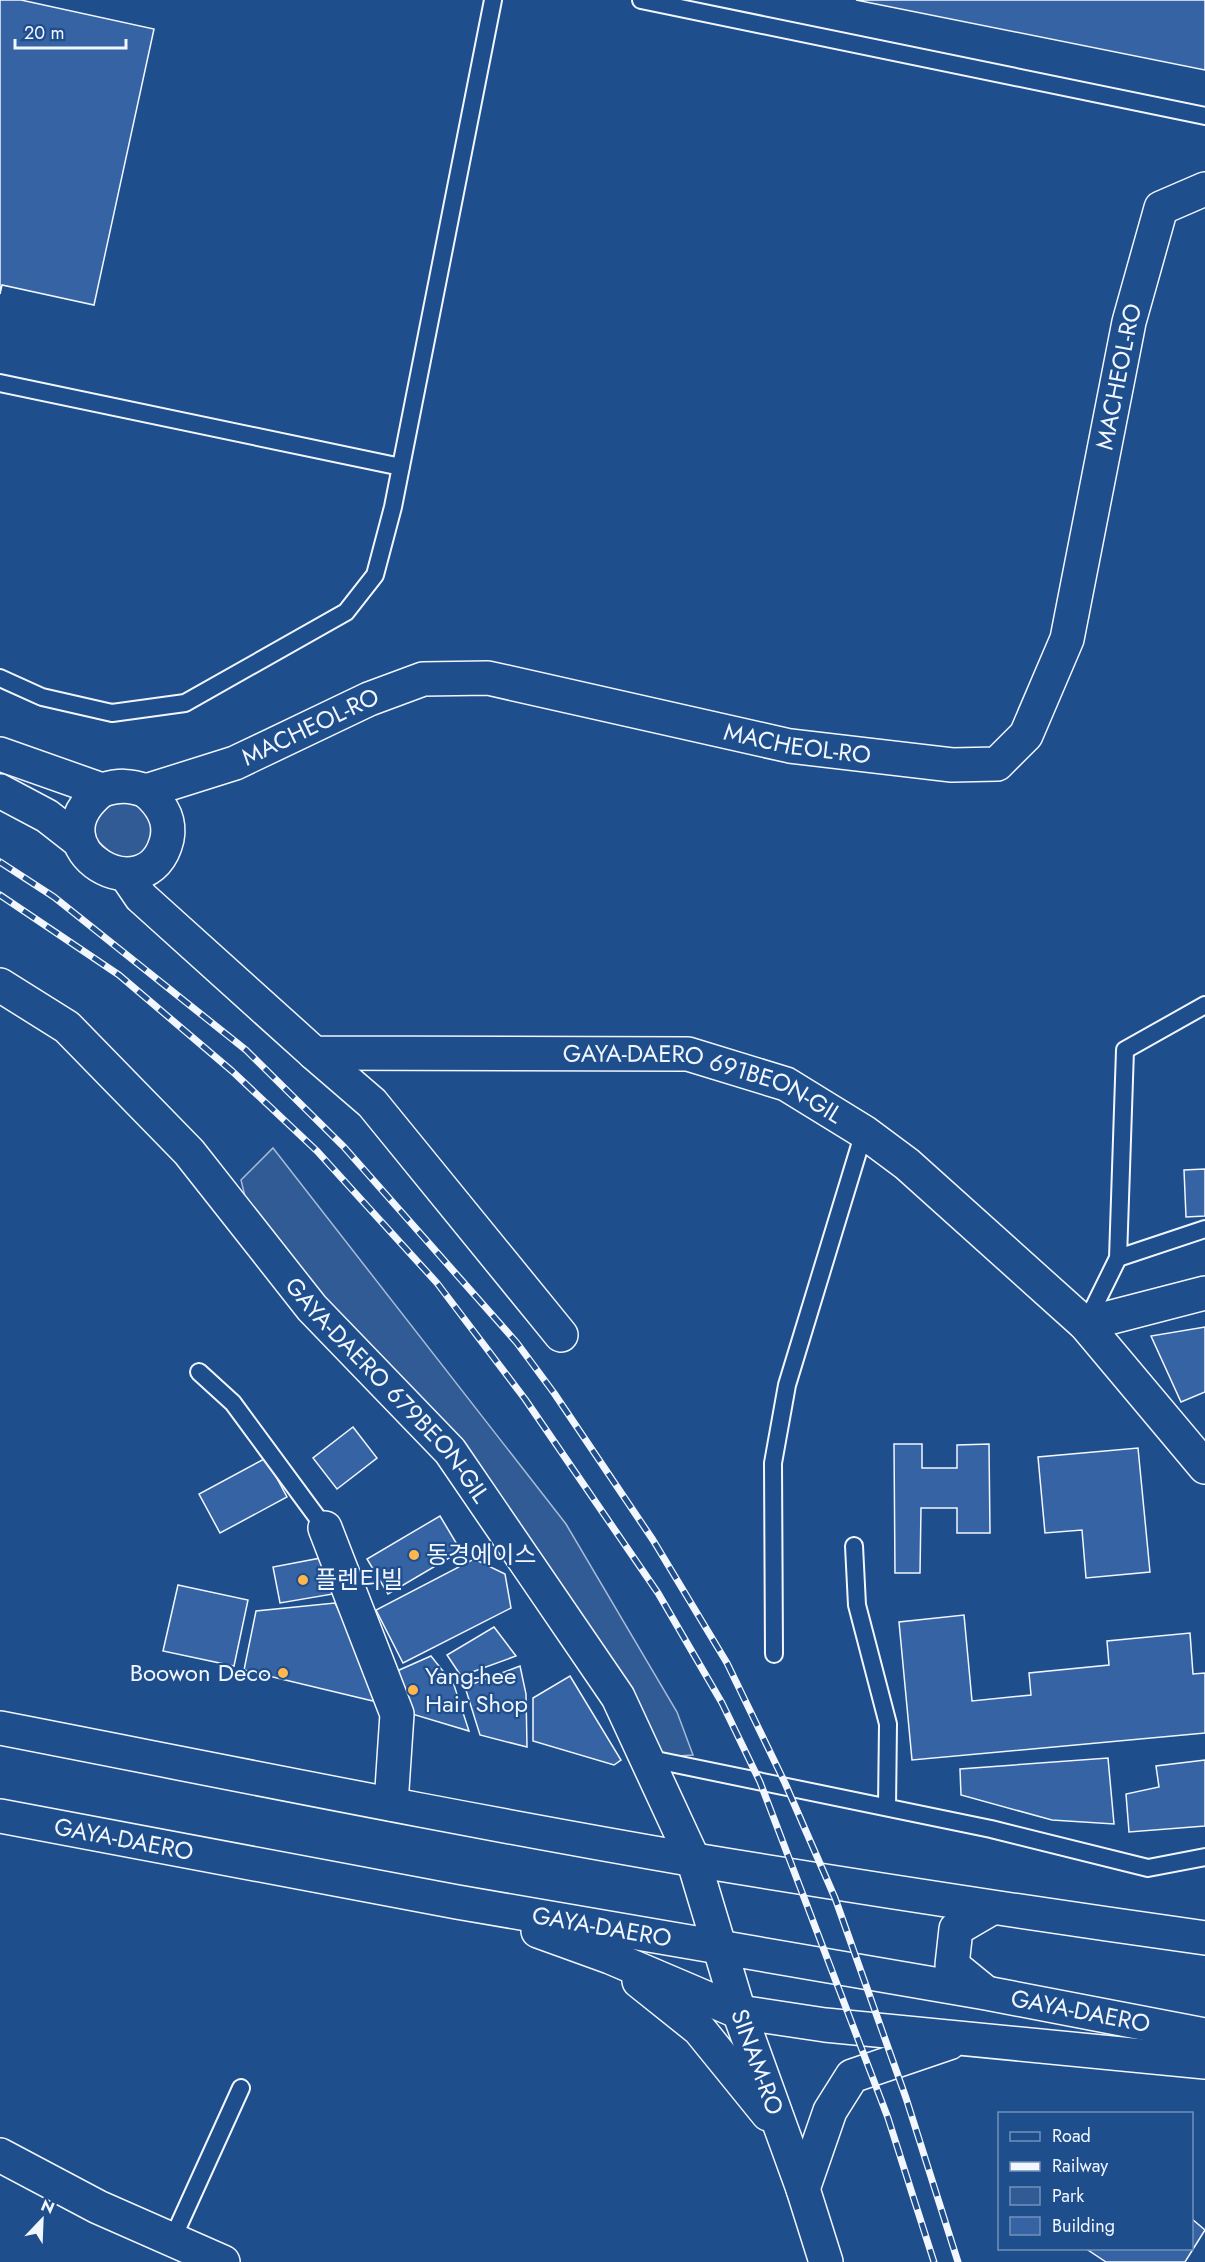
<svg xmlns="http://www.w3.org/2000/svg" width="1205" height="2262" font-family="Jost,'Noto Sans KR',sans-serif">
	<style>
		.green { fill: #305b95; stroke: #a8bbd7; stroke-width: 1.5 }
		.building { fill: #3563a3; stroke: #f2f6ff; stroke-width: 1.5 }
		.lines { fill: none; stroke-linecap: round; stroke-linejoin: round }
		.service-casing { stroke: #f2f6ff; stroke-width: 20 }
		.minor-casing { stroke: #f2f6ff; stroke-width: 36 }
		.secondary-casing { stroke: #f2f6ff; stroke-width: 36 }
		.service { stroke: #1f4e8c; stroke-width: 16 }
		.minor { stroke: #1f4e8c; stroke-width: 33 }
		.secondary { stroke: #1f4e8c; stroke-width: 33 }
		.rail-casing { stroke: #f2f6ff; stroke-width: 7 }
		.rail { stroke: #1f4e8c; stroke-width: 4.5; stroke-dasharray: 14; stroke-linecap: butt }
		.poi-dot { fill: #ffb74d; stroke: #1f4e8c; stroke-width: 2 }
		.labels { text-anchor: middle; stroke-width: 4.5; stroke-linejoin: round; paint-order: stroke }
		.street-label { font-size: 24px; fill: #f2f6ff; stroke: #1f4e8c }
		.poi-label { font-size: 24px; fill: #f2f6ff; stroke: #1f4e8c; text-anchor: start }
	</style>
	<rect width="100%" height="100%" fill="#1f4e8c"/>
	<path class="green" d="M131,798L150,812L154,837L141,855L119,860L92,836C97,805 99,803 131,798Z
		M273,1148L566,1524L677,1712L693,1755L646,1758L450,1451L254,1234L241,1180Z"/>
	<path class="building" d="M0,0H21L154,29L94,305L2,285L0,294Z
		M856,0H1205V70Z
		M1205,1169V1216L1186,1217L1184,1170Z
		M1205,1327V1392L1181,1402L1151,1336Z
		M353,1427L377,1458L337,1489L313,1458Z
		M894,1444H922V1468H957V1445L989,1444L990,1533H957V1508H921L920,1573H895Z
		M1138,1448L1150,1572L1086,1578L1082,1530L1045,1533L1038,1457Z
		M266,1458L287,1497L220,1533L199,1494Z
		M440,1516L461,1551L388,1594L367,1559Z
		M326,1557L333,1594L280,1603L273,1567Z
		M474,1559L505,1574L511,1608L403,1663L376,1610Z
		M178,1585L248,1600L234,1666L163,1651Z
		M335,1603L375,1686L373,1701L244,1670L256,1611Z
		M964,1615L972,1701L1031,1695L1029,1673L1109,1665L1107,1641L1190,1633L1193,1674L1205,1673V1733L912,1760L899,1622Z
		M494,1627L516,1656L461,1676L447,1655Z
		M431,1656L454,1685L469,1731L412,1714L397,1671Z
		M520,1666L526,1694L527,1747L480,1735L465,1687Z
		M570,1676L621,1760L614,1765L533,1741V1698Z
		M1108,1758L1114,1824L1052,1820L961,1795L960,1769Z
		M1205,1760V1826L1129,1832L1126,1794L1159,1787L1156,1766Z
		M1192,2219L1205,2230L1185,2262H1106L1085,2248H1192Z"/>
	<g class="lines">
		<g class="service-casing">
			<path id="service" d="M641,0L1205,116
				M0,383L401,467
				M0,678L42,697L112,713L185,703L346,612L375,575L393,507L493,0
				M1118,1258L1205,1229
				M1086,1323L1118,1258L1125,1050L1205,1005
				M199,1372L233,1403L325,1528
				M854,1546L857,1605L888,1724L887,1807
				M774,1654L773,1463L787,1385L864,1132
				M646,1758L991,1829L1148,1868L1205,1857
				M172,2240L241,2088"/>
		</g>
		<g class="minor-casing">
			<g id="minor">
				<path d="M102,790C27,848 149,917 167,839C171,819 161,804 146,791"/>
				<path id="s1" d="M126,875L141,897L314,1053L688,1054L786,1084L864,1132L907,1164L1085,1324L1205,1467"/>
				<path id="s2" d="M0,985L67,1027L189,1152L312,1308L450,1451L618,1697L693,1859"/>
				<path d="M314,1053L372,1103L561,1335"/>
				<path d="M1085,1324L1205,1293"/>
				<path d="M325,1528L397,1714L391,1804"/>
				<path d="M0,2155L98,2207L223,2262"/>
			</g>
		</g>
		<g class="secondary-casing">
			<g id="secondary">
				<path id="s3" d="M0,754L102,790C119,785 130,785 146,791L235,763L369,699L423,679L488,678L790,746L952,765L997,764L1026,735L1067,639L1129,322L1161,208L1205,189"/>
				<path d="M0,791L47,816L79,841"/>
				<path d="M0,1728C231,1773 462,1820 695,1860C864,1888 1035,1914 1205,1938"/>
				<path id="s4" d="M0,1816L457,1902L986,1993L1205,2035"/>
				<path id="s5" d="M693,1859L739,2012L803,2189L826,2262"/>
				<path d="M538,1931L610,1957L739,2012L825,2025L1205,2062"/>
				<path d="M639,1981L699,2029L768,2114"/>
				<path d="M985,1992L952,1965L956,1929L992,1908"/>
				<path d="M803,2189L830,2111L852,2076L949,2043"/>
			</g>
		</g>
		<use href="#service" class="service"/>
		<use href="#minor" class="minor"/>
		<use href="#secondary" class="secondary"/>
		<g class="rail-casing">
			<path id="rail" d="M0,862L54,897L246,1050L344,1147L517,1343L554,1393L653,1540L727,1663L785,1783L835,1898L906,2098L958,2262
				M0,895L119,975L232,1071L317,1151L437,1283L525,1399L658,1593L722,1703L760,1782L888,2118L934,2262"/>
		</g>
		<use href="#rail" class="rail"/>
	</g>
	<g class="poi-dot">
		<circle cx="414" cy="1555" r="6"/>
		<circle cx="303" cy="1580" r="6"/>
		<circle cx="283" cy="1673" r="6"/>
		<circle cx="413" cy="1690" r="6"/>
	</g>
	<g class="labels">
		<g class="street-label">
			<text dy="8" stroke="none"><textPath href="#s3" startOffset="1448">MACHEOL-RO</textPath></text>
			<text dy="8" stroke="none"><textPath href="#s3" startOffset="330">MACHEOL-RO</textPath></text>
			<text dy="8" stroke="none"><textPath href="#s3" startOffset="834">MACHEOL-RO</textPath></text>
			<text dy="8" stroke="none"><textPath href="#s1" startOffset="654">GAYA-DAERO 691BEON-GIL</textPath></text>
			<text dy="8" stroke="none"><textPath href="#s2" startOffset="564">GAYA-DAERO 679BEON-GIL</textPath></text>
			<text dy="8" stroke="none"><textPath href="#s4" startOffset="126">GAYA-DAERO</textPath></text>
			<text dy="8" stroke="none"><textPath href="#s4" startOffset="612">GAYA-DAERO</textPath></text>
			<text dy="8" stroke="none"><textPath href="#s4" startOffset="1098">GAYA-DAERO</textPath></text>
			<text dy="8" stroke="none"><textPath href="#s5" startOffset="213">SINAM-RO</textPath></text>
		</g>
		<g class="poi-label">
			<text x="426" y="1563">동경에이스</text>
			<text x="315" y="1588">플렌티빌</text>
			<text x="271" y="1681" text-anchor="end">Boowon Deco</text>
			<text x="425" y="1684">Yang-hee<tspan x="425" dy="28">Hair Shop</tspan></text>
		</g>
	</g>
	<rect x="998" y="2112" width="195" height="138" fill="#1f4e8c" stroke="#7391ba" stroke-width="1.5"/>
	<rect x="1010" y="2132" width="30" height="9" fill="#1f4e8c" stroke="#7391ba" stroke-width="1.5"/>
	<text x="1052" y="2142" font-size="18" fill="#f2f6ff">Road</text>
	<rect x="1010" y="2162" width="30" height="9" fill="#f2f6ff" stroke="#7391ba" stroke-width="1.5"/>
	<text x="1052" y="2172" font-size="18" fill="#f2f6ff">Railway</text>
	<rect x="1010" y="2187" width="30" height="18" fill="#305b95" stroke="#7391ba" stroke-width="1.5"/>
	<text x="1052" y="2202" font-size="18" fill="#f2f6ff">Park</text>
	<rect x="1010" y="2217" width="30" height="18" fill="#3563a3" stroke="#7391ba" stroke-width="1.5"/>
	<text x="1052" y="2232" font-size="18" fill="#f2f6ff">Building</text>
	<g transform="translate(42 2220) rotate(23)" stroke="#1f4e8c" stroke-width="4.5" paint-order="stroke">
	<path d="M0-4.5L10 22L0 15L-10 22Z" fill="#f2f6ff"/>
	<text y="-9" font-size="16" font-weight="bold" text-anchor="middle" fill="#f2f6ff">N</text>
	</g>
	<path d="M15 39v9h111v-9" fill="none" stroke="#f2f6ff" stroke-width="3"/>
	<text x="24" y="39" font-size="18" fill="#f2f6ff" stroke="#1f4e8c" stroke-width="4.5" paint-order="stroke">20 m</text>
</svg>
